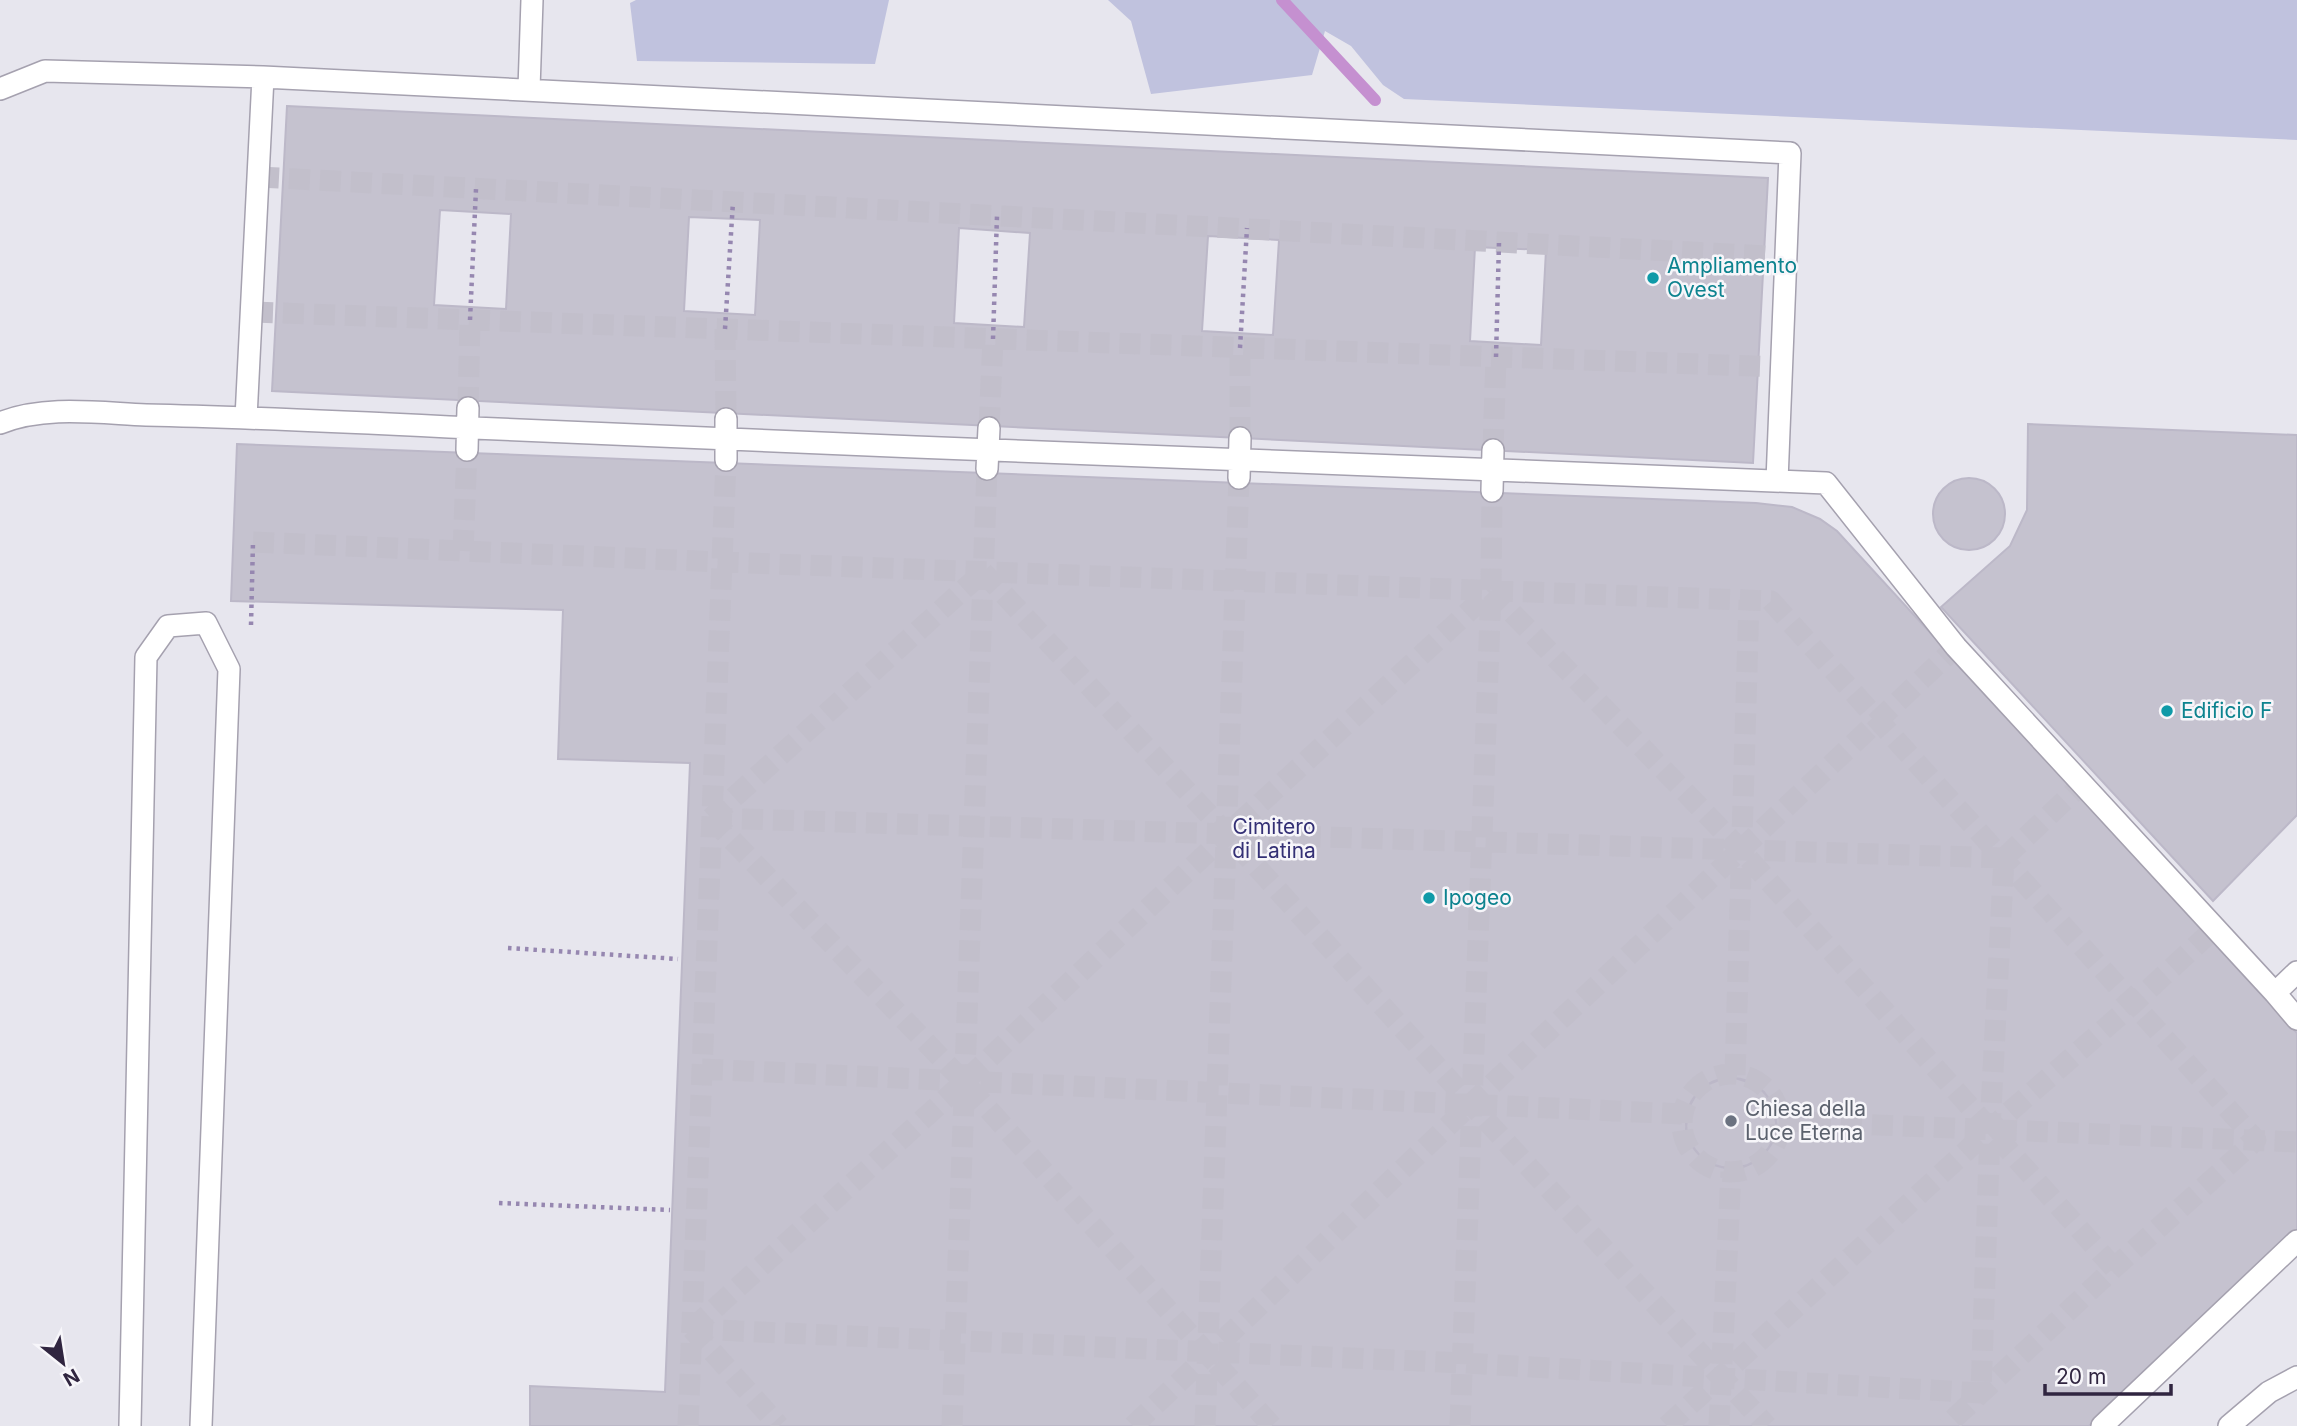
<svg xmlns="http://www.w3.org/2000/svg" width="2297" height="1426" font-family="Inter,sans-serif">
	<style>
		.green { fill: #c0c2de }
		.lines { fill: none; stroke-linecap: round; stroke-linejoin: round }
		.stream { stroke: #c590d0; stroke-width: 12 }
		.building { fill: #c5c2cf; stroke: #bcb8c8; stroke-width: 2; fill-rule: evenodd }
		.minor-tunnel { stroke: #c2bfcb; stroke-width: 21; stroke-dasharray: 21 10; stroke-linecap: butt }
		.minor-casing { stroke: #a5a1af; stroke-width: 24 }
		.path { stroke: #9687b0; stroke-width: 4.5; stroke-dasharray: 3.5 5; stroke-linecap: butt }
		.minor { stroke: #fff; stroke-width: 21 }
		.culture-dot { fill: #0f9aa8; stroke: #f7f6fa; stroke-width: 2.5 }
		.worship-dot { fill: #6b7280; stroke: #f7f6fa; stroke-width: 2.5 }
		.labels { text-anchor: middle; stroke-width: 5; stroke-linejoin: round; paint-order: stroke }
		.culture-label { font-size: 21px; fill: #0d838f; stroke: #f7f6fa; text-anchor: start }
		.park-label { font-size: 21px; fill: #343075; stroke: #f7f6fa }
		.worship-label { font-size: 21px; fill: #5b616d; stroke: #f7f6fa; text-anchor: start }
	</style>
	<rect width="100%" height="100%" fill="#e7e6ee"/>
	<path class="green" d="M636,0H889L875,64L637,61L630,3Z
		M1108,0H2297V140L1404,99L1383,85L1351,46L1325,31L1312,75L1151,94L1131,21Z"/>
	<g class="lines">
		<path class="stream" d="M1282,0L1375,100"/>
	</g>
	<path class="building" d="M287,106L1768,178L1753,463L272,391ZM440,210L511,214L506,309L434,305ZM689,217L760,220L755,315L684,311ZM959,228L1030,233L1024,327L954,323ZM1208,236L1279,240L1273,335L1202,331ZM1475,247L1546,250L1541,345L1470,341Z
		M2028,424L2297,435V815L2213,901L1941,607L2010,546L2027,510Z
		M237,444L1756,503L1792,507L1820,519L1837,531L2297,1033V1231L2089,1426H530V1386L665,1392L690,763L558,759L563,610L231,601ZM1735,1078L1754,1084L1764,1092L1772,1103L1777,1127L1774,1140L1766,1152L1755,1162L1741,1168H1725L1710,1164L1702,1158L1690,1143L1686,1129L1688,1109L1697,1093L1704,1086L1719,1080Z
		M1933 514a36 36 0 1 1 72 0a36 36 0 1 1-72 0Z
		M1686 1123a45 45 0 1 1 90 0a45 45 0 1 1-90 0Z"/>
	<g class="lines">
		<path class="minor-tunnel" d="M258,177L1785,257
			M252,312L1779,367
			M725,329L726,419
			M468,408L470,320
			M989,428L993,339
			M1240,438V348
			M1493,450L1496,357
			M253,542L722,562L1771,601L2256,1140L2114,1268L1946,1426
			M463,551L467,450
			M983,572L1227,834L1471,1104L1767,1426
			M1491,591L1740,849L2114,1268
			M711,818L2004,858
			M711,818L964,1082L1272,1426
			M711,818L983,572
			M2004,858L2081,785
			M702,1069L1682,1114
			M1682 1123a49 49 0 1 1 98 0a49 49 0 1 1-98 0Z
			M1735,1075L1749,600
			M1779,1121L2297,1142
			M692,1329L1464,1363L1981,1393L1990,1129L2004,858
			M692,1329L964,1082L1227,834L1491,591
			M692,1329L779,1426
			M688,1426L726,460
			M952,1426L987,469
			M1133,1426L1471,1104L1956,647
			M1205,1426L1239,478
			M1460,1426L1491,591L1492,491
			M1667,1426L1990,1129L2134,1003L2215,928
			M1719,1426L1731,1172"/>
		<g class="minor-casing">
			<path id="minor" d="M0,89L45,71L263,77L1790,153L1777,481
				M529,89L532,0
				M246,418L263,77
				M0,423C45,405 98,413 146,415C247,417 348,422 449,427C908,446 1366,468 1826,483L1956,647L2275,993
				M467,450L468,408
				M726,460V419
				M987,469L989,428
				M1239,478L1240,438
				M1492,491L1493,450
				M2297,972L2275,993L2297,1019
				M130,1426L146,657L168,626L206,623L229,669L201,1426
				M2102,1426L2297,1241
				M2229,1426L2269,1392L2297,1377"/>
		</g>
		<path class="path" d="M470,320L476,189
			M725,329L733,202
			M993,339L997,216
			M1240,348L1247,228
			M1496,357L1499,242
			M251,625L253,542
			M508,948L678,959
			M499,1203L670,1210"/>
		<use href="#minor" class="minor"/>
	</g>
	<g class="culture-dot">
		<circle cx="1653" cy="278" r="7"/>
		<circle cx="2167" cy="711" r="7"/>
		<circle cx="1429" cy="898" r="7"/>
	</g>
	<circle class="worship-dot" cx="1731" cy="1121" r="7"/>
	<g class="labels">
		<g class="culture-label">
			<text x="1667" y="273">Ampliamento<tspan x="1667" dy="24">Ovest</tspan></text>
			<text x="2181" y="718">Edificio F</text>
			<text x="1443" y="905">Ipogeo</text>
		</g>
		<g class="park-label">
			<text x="1274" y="834">Cimitero<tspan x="1274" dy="24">di Latina</tspan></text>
		</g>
		<g class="worship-label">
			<text x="1745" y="1116">Chiesa della<tspan x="1745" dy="24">Luce Eterna</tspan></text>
		</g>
	</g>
	<g transform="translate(63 1363) rotate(150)" stroke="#f7f6fa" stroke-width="5" paint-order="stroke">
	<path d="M0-5L12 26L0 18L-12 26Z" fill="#302540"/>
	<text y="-10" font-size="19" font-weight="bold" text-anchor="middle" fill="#302540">N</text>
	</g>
	<path d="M2045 1384v10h126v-10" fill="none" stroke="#302540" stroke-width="3.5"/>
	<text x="2056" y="1384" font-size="21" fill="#302540" stroke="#f7f6fa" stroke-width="5" paint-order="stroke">20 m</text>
</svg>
